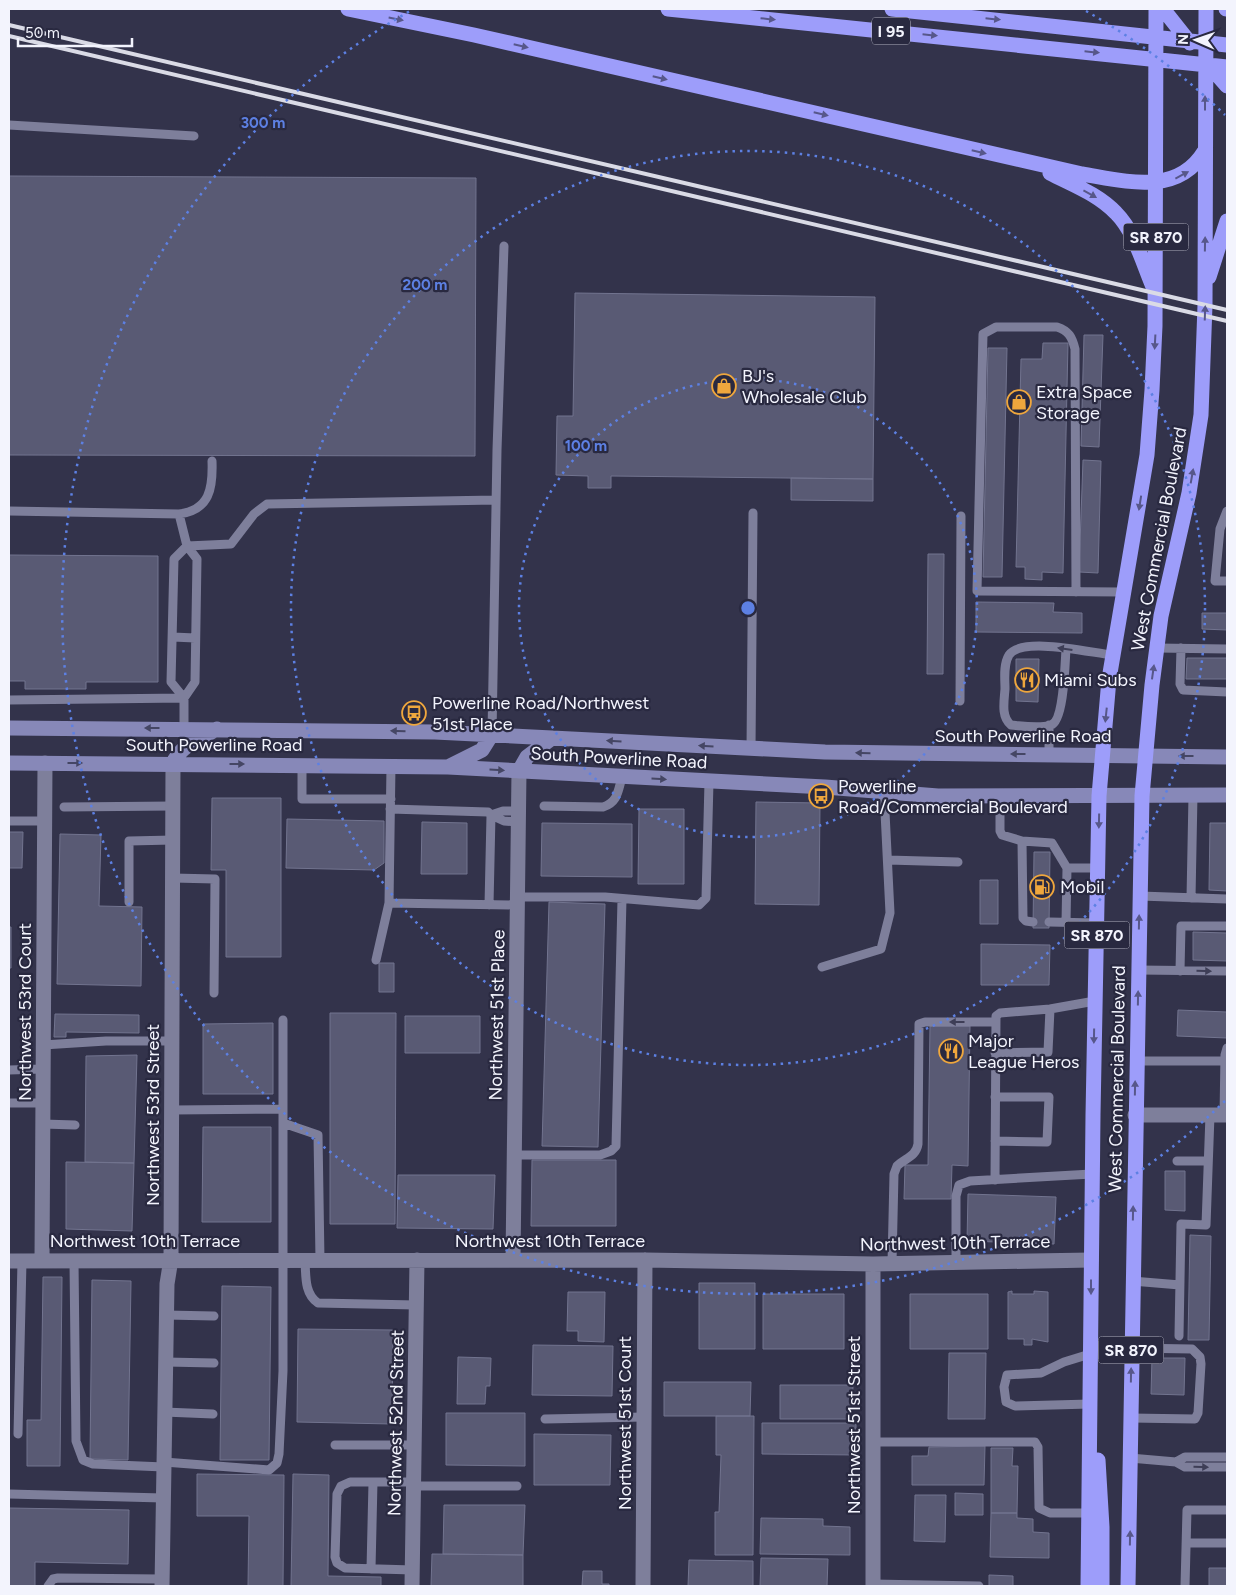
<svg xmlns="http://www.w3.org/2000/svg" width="1236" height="1595" font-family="Figtree,sans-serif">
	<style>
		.building { fill: #595a74; stroke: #72748f }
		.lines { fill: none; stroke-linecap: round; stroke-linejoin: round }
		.lane { stroke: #7e7f9b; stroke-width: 9 }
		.street { stroke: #7e7f9b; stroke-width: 15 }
		.secondary { stroke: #8788b8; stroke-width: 15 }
		.highway { stroke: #9d9dfa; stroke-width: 15 }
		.rail { stroke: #dadbe6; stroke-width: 4 }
		.oneway { fill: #57578a }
		.oneway2 { fill: #3e3e57 }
		.oneway3 { fill: #454664 }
		.ring { fill: none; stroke: #5d80e3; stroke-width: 2.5; stroke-dasharray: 2.5 5 }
		.labels { text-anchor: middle; stroke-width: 4.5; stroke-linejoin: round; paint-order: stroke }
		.shield { fill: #292940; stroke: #b6b7c4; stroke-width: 1 }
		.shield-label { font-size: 16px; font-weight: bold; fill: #f3f4fd }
		.poi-label { font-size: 18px; fill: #f3f4fd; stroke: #292940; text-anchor: start }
		.street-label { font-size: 18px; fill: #f3f4fd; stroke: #292940 }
		.centre { fill: #5d80e3; stroke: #292940; stroke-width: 2.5 }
		.ring-label { font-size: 15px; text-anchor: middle; font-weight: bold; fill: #5d80e3; stroke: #292940; stroke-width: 4.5; stroke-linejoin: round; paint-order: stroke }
	</style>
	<rect width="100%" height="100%" fill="#33334b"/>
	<path class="building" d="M9,176L476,178L475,456L9,455Z
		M575,293L875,297L873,479L611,476V488H588V476L556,475L557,416H573Z
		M1084,335H1103L1099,447L1081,446Z
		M1043,343H1068L1063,573L1042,572V580L1025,579V567H1016L1021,359H1042Z
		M988,348H1007L1002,577H983Z
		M1083,460L1101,461L1098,573L1079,572Z
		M791,478L873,479V501L791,500Z
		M928,554H944L943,674H927Z
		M9,555L158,556V682H86V689H25V681H9Z
		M976,602L1054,603L1053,612L1082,613V633L976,632Z
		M1202,613H1227V630L1202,629Z
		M1187,658H1227V679H1186Z
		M1016,659H1039L1038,702L1016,701Z
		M212,798H281V957H226V870H211Z
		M756,802L820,803L819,905L755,904Z
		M639,809H684V884H638Z
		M287,819L384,821V863L374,870L286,868Z
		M422,822L467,823V874H421Z
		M542,823L632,824V877L541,876Z
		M1210,823H1227V891L1209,890Z
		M9,832H23L22,868H9Z
		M60,834L101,835L99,906L142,907L141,986L57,984Z
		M1034,852H1050L1049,928H1033Z
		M980,880H998V924H980Z
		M549,902L605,904L598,1147L542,1146Z
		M9,927H11V968H9Z
		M1193,932L1227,933V961L1193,960Z
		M981,944L1050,945L1049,985H981Z
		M379,963H394V992H379Z
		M1178,1010L1227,1012V1038L1177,1036Z
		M330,1013H396L395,1224H330Z
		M55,1014L139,1015V1033L66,1032V1037H54Z
		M405,1016H480V1053H405Z
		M273,1023V1094H203V1024Z
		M930,1026H970L968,1166L952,1165L951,1199H904L905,1165H928Z
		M137,1055L134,1163L85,1162L86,1056Z
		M203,1127H271V1222H202Z
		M532,1160H616V1226H531Z
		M66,1162L134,1163L132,1231L66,1229Z
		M1165,1171H1185V1211L1165,1210Z
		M398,1175H495L493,1229L397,1228Z
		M968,1194L1056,1197L1054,1244L967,1241Z
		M1190,1235L1211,1236L1209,1340H1188Z
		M43,1277H62L60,1466H27V1420H41Z
		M92,1280L131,1281L128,1460L90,1459Z
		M699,1283H755V1349H699Z
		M222,1286L271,1287L269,1460H220Z
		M1012,1291V1294H1034V1291L1048,1292V1342L1032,1339V1345H1024V1339H1008V1292Z
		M568,1292H605L604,1342L578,1341V1331H567Z
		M763,1294H844V1349H763Z
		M910,1294H988V1349H910Z
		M298,1329L393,1330L392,1424L297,1422Z
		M533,1345L613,1346L612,1396L532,1395Z
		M949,1353H986L985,1419H948Z
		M458,1357L491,1358L490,1386H486L485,1404H457Z
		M1152,1358H1185L1184,1395L1151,1394Z
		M664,1382H751L750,1416H664Z
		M780,1385H853L852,1419H780Z
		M446,1413H525V1466L446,1465Z
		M716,1416H754L753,1555H715V1512H719L721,1455H716Z
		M762,1423H856V1455L762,1454Z
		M534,1434L611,1435L610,1485H534Z
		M985,1446L984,1485H912V1456H928L929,1447Z
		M991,1448H1013L1012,1466H1018L1017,1513H991Z
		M197,1474L284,1475L283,1586H248L249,1516H197Z
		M293,1474L329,1475L328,1576L381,1577V1586H291Z
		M955,1493L983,1494V1515H955Z
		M915,1495H946L945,1542L914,1541Z
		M444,1505H525L523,1555L443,1554Z
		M9,1508L129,1510L128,1564L35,1562V1586H9Z
		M991,1513H1017V1518L1033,1519V1532L1049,1533V1558L990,1557Z
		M761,1518L823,1519V1526L850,1527V1555L760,1554Z
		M432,1554L523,1555V1586H431Z
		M761,1558L828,1559L827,1586H760Z
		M689,1560L753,1561V1586H688Z
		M1209,1568H1227V1586H1209Z
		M583,1571H602V1584H609V1586H582Z
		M989,1575L1013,1576V1586H989Z"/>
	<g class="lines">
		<path class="lane" d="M9,125L194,136
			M9,511L179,514L187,546L231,544L254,514L267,504L496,500
			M1227,511L1220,529L1215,581H1227
			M179,514C210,510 213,488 212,461
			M187,546L197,559L195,682L184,698L171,682L174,559Z
			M1076,592L1075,349C1072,337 1069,331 1057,327H996L983,334L977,591L1123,592
			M173,637L195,638
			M1157,648L1227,649
			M1181,648L1180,684L1183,690L1227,692
			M1066,649C1065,663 1064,721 1051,725C1039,729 1023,726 1011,725C1001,717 1004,702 1005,689C1005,679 1003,665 1009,655C1022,636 1091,653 1113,655
			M9,700L184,698V729
			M960,701L961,516
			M492,734L497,450L504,246
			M751,749L753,513
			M1049,754V725
			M302,764V799H391
			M1000,797V831L1002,835L1022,841L1023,918L1026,921L1033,922
			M544,806L603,807C618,802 618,791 622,777
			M64,807L173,806
			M390,809L488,812L491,815L489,905
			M9,821H45
			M518,822L504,821L491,815L503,811H518
			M1022,841L1052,843L1067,868L1066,923
			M888,860L958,862
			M1067,868H1098
			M173,878L215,879L214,993
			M1140,896L1227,899
			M517,897H605L699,905L706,898L709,782
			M1191,898L1193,795
			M129,902V841L173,840
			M389,903L391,766
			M1049,922L1097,923
			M376,960L389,903L517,905
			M822,967L881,949L890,913L884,792
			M1138,970L1227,971
			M1180,971L1181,926H1227
			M43,1045L106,1041H172
			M995,1053L1048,1052L1050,1009
			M1136,1061H1225
			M9,1070L43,1069
			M995,1097H1049L1047,1142L995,1141
			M9,1103H43
			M172,1110L283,1109
			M1224,1115L1225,1055L1227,1048
			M283,1123L318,1135L320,1260
			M43,1124L75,1125
			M514,1155H600L611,1151L616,1146L622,899
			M1177,1161H1208
			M995,1180L996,1016L1000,1013L1050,1009L1095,1001
			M305,1260C306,1275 304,1294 318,1303L416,1305
			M74,1261L76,1441L83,1460L93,1464L164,1467
			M956,1262V1196L959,1185L970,1181L1092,1174
			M892,1263L894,1174L897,1166C905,1158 916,1157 918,1144L919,1024L925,1022H995
			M1132,1281L1180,1285
			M166,1315L214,1316
			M1179,1336L1181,1224L1206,1225L1210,1115
			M166,1362L214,1363
			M1090,1404L1015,1406L1006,1402L1004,1387L1007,1375L1041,1373L1064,1362L1090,1354
			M164,1412L213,1414
			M1131,1418L1195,1419L1198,1413L1201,1364L1200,1357L1192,1349L1131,1348
			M545,1419L644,1417
			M18,1434L22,1261
			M873,1442H1035L1038,1447L1039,1508L1050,1513H1089
			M335,1445H414
			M1130,1458L1176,1462L1185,1467H1227
			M164,1462L269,1470L277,1463L279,1454L283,1371V1020
			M1176,1462L1185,1457H1227
			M414,1486H517
			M9,1494L163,1498
			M1186,1543H1227
			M371,1569L373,1482
			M413,1570L345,1568L337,1563L335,1557L337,1494L341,1486L350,1482H414
			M873,1584L979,1586
			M48,1586L53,1579L58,1578L162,1579
			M1185,1586L1187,1510H1227"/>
		<path class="street" d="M1135,1115H1227
			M513,1260L519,771
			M9,1261L645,1260L873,1264L1091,1260
			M42,1261L45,763
			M162,1586L167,1284L171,1259L173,764
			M412,1586L417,1260
			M643,1586L645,1260
			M873,1586V1264"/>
		<path class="secondary" d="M9,728L435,732L825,752L1227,757
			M9,763L448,767L825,787L938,796L1227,795
			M173,764C179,746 201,738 217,729
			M450,766L482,750L492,734
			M519,771L527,757L552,738"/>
		<path class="highway" d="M348,9L474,35L1082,174C1125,181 1177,196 1204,152
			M668,9L1227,67
			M892,9L1227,45
			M1163,9L1190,43
			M1226,9H1227
			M1205,61L1227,86
			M1050,173C1073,185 1098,194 1116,213C1135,232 1143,264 1154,289
			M1209,277L1227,221
			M1098,1460L1102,1527V1586
			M1088,1586L1093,1115L1099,796L1109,679L1147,455L1152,390L1155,326L1156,9
			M1128,1586L1142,796L1152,685L1161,616L1189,493L1201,415L1205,305L1206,9"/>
		<path class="rail" d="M9,25L1227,310
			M9,36L1227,321"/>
	</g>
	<defs><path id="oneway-solid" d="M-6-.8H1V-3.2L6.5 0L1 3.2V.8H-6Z" transform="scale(1.25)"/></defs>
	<g class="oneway">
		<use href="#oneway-solid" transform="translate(396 19) rotate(11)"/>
		<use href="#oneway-solid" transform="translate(768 19) rotate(6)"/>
		<use href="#oneway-solid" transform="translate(993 19) rotate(6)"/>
		<use href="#oneway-solid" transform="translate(930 35) rotate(6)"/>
		<use href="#oneway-solid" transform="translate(521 46) rotate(13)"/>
		<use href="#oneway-solid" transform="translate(1092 52) rotate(6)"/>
		<use href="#oneway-solid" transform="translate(660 78) rotate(13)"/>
		<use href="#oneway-solid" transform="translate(1205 103) rotate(-90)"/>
		<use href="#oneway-solid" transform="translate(821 114) rotate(13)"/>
		<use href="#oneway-solid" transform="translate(979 152) rotate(13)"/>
		<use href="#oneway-solid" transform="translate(1182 175) rotate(-28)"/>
		<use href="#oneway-solid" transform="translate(1090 194) rotate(29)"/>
		<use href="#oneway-solid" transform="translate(1205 244) rotate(-89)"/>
		<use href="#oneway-solid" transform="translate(1205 313) rotate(-88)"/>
		<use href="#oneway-solid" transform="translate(1155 342) rotate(93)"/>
		<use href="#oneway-solid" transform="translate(1192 476) rotate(-80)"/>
		<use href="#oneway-solid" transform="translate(1140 503) rotate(99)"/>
		<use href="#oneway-solid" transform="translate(1153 672) rotate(-82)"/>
		<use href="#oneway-solid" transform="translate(1106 715) rotate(96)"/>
		<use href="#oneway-solid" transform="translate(1099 821) rotate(91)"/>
		<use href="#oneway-solid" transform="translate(1139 922) rotate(-89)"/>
		<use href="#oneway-solid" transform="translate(1138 998) rotate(-89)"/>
		<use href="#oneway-solid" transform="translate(1094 1036) rotate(91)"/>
		<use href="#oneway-solid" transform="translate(1135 1088) rotate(-89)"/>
		<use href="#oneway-solid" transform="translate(1133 1213) rotate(-89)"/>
		<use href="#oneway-solid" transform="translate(1091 1287) rotate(90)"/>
		<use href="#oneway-solid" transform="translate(1131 1375) rotate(-89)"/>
		<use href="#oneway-solid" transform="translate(1130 1538) rotate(-89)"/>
	</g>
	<g class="oneway2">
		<use href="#oneway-solid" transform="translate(1065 649) rotate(-172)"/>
		<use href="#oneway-solid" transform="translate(1204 971) rotate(1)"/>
		<use href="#oneway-solid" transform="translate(957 1022) rotate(-180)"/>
		<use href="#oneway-solid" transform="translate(1201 1467) rotate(1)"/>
	</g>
	<g class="oneway3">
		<use href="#oneway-solid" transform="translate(152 728) rotate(-180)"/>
		<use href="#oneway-solid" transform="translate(398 731) rotate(-179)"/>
		<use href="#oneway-solid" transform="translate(614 741) rotate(-177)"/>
		<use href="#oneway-solid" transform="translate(706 746) rotate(-177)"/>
		<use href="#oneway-solid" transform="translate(863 753) rotate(-178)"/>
		<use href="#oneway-solid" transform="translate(1018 754) rotate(-180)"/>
		<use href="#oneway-solid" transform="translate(1186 756) rotate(-180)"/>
		<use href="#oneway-solid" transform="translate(75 763)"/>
		<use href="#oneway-solid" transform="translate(237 764)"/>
		<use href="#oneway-solid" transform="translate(497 770) rotate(3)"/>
		<use href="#oneway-solid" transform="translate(659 779) rotate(3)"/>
	</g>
	<g class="ring">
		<circle cx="748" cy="608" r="229"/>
		<circle cx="748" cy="608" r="457"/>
		<path d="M1225 1101A686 686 0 1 1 410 11M1086 11A686 686 0 0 1 1225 115"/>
	</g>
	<defs>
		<g id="shop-ring" transform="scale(1.25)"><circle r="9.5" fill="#292940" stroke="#efa73d" stroke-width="1.5"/><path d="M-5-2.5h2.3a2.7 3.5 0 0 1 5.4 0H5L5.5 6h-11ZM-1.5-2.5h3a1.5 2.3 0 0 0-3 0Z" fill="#efa73d"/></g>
		<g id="restaurant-ring" transform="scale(1.25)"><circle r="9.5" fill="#292940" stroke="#efa73d" stroke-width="1.5"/><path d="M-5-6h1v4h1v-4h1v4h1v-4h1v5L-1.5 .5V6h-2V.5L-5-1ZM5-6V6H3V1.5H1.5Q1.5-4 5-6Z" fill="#efa73d"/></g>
		<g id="bus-ring" transform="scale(1.25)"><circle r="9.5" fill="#292940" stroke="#efa73d" stroke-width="1.5"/><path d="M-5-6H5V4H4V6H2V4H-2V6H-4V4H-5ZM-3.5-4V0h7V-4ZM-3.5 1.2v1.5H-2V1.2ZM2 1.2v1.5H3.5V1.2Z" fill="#efa73d"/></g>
		<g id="fuel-ring" transform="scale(1.25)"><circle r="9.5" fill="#292940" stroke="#efa73d" stroke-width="1.5"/><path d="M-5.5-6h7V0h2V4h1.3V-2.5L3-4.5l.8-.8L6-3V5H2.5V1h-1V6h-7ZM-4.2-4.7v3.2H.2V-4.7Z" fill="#efa73d"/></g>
	</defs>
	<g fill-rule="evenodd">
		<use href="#shop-ring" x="724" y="386"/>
		<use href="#shop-ring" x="1019" y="402"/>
		<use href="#restaurant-ring" x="1027" y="680"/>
		<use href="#bus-ring" x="414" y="713"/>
		<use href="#bus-ring" x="821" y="796"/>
		<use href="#fuel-ring" x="1042" y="887"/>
		<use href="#restaurant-ring" x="951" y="1051"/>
	</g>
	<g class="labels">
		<g class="shield">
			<rect x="872" y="17.5" width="38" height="27" rx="4"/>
			<rect x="1123.5" y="223.5" width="65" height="27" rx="4"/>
			<rect x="1064.5" y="921.5" width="65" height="27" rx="4"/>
			<rect x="1098.5" y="1336.5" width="65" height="27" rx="4"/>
		</g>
		<g class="shield-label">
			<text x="891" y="37">I 95</text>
			<text x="1156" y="243">SR 870</text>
			<text x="1097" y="941">SR 870</text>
			<text x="1131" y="1356">SR 870</text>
		</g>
		<g class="poi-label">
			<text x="742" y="382">BJ's<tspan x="742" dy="21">Wholesale Club</tspan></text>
			<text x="1036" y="398">Extra Space<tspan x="1036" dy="21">Storage</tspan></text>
			<text x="1044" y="686">Miami Subs</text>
			<text x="432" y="709">Powerline Road/Northwest<tspan x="432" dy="21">51st Place</tspan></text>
			<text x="838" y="792">Powerline<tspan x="838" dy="21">Road/Commercial Boulevard</tspan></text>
			<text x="1060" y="893">Mobil</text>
			<text x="968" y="1047">Major<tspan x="968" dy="21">League Heros</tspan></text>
		</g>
		<g class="street-label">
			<text transform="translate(1159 539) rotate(-79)" y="6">West Commercial Boulevard</text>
			<text x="1023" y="742">South Powerline Road</text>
			<text x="214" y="751">South Powerline Road</text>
			<text transform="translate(619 758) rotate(3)" y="6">South Powerline Road</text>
			<text transform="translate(25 1012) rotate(-90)" y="6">Northwest 53rd Court</text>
			<text transform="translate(497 1015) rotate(-89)" y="6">Northwest 51st Place</text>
			<text transform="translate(1117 1079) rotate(-89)" y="6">West Commercial Boulevard</text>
			<text transform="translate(153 1115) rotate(-90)" y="6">Northwest 53rd Street</text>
			<text x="145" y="1247">Northwest 10th Terrace</text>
			<text x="550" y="1247">Northwest 10th Terrace</text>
			<text transform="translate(955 1243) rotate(-1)" y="6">Northwest 10th Terrace</text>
			<text transform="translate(396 1423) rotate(-89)" y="6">Northwest 52nd Street</text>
			<text transform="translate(625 1423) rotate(-90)" y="6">Northwest 51st Court</text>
			<text transform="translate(854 1425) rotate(-90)" y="6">Northwest 51st Street</text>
		</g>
	</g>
	<circle cx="748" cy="608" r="8" class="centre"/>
	<g class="ring-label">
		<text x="263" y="128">300 m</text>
		<text x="425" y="290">200 m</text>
		<text x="586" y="451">100 m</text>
	</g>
	<rect width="1236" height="1595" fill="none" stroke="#f3f4fd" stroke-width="20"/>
	<g transform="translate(1196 40) rotate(272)" stroke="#292940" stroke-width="4" paint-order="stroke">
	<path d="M0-4L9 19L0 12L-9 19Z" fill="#f3f4fd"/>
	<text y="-8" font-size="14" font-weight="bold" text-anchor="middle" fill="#f3f4fd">N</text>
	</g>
	<path d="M18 38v8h114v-8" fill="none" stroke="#f3f4fd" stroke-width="2.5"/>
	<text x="25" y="38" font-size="15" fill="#f3f4fd" stroke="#292940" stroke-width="4" paint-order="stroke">50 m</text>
</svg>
